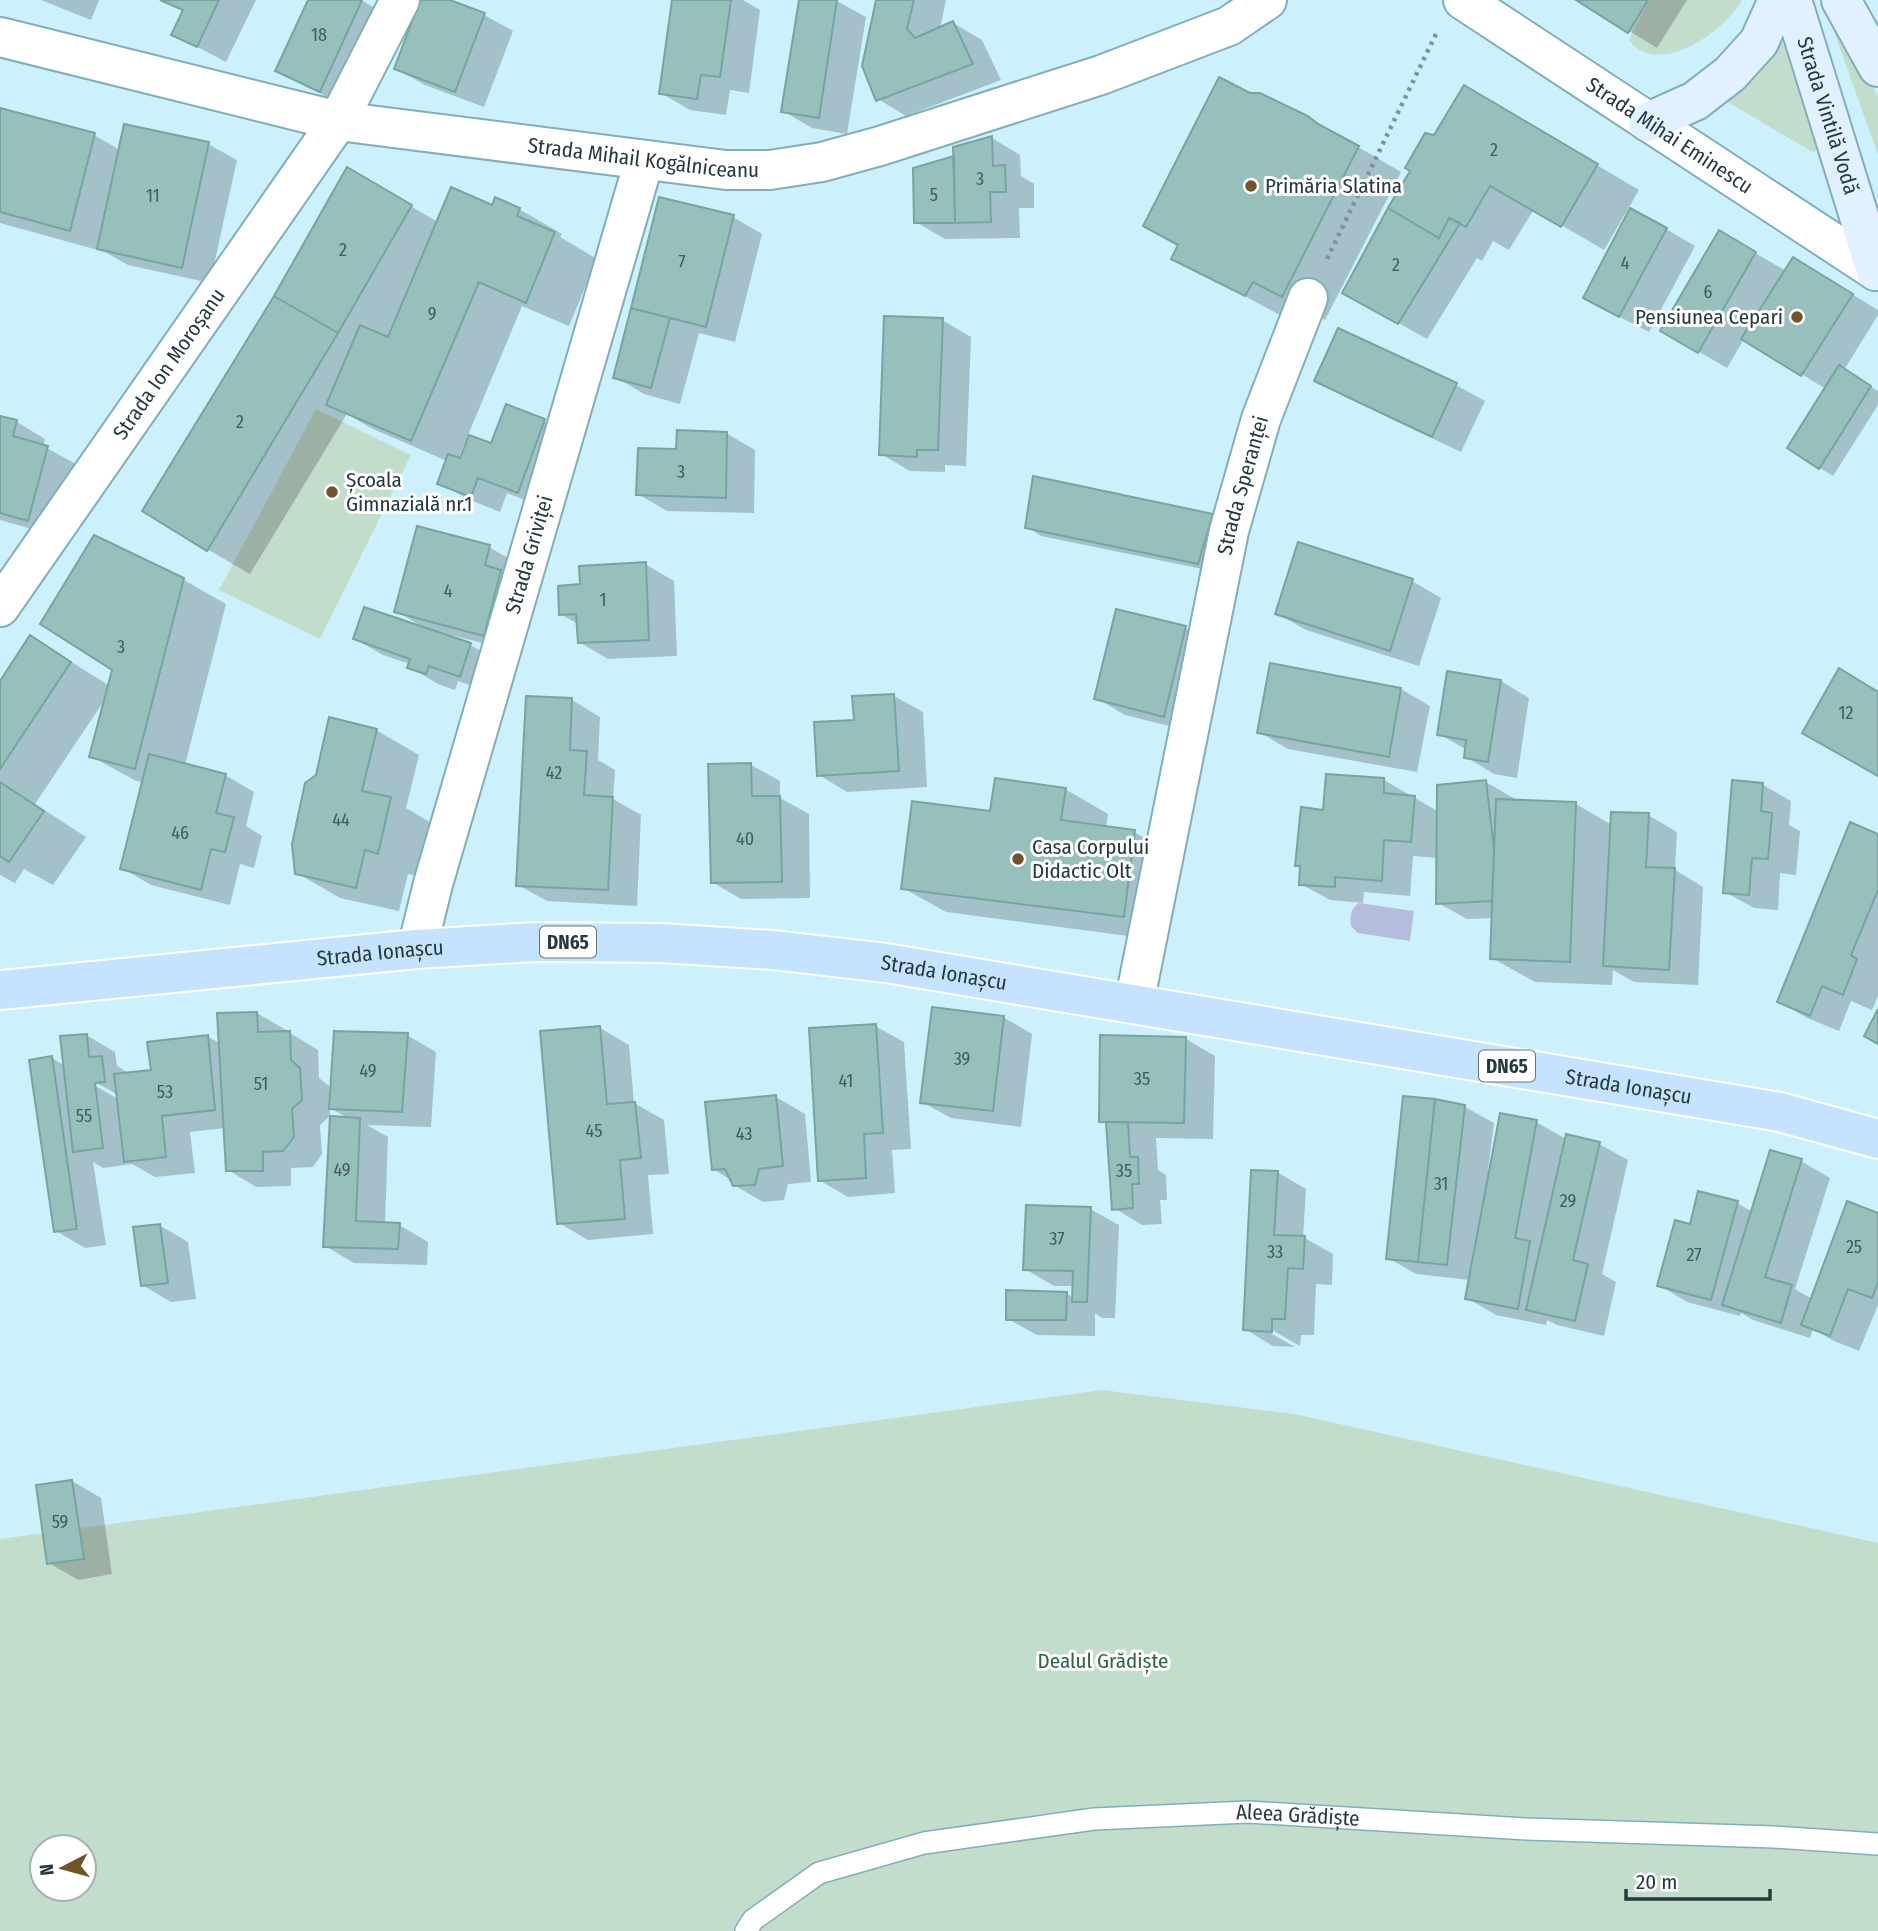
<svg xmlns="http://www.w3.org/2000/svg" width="1878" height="1931" font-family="'Fira Sans Condensed',sans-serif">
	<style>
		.green { fill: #c3ddcd; fill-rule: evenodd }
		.water { fill: #b6bddc }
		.shadow { fill: #0003; fill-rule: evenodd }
		.building { fill: #97c0bc; stroke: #76a4a0; stroke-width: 2 }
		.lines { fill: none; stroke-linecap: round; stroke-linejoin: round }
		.service-casing { stroke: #82aeba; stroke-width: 24 }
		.minor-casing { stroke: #82aeba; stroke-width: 42 }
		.secondary-casing { stroke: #82aeba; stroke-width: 42 }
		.primary-casing { stroke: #fff; stroke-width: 42 }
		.path { stroke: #79949c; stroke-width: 4.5; stroke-dasharray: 3.5 5; stroke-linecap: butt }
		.service { stroke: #fff; stroke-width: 21 }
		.minor { stroke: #fff; stroke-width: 38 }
		.secondary { stroke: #e2f1ff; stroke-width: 38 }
		.primary { stroke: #c5e3ff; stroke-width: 38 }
		.poi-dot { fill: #735429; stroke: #fff; stroke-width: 2.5 }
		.labels { text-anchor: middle; stroke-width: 6; stroke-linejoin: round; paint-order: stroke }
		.number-label { font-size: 18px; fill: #435b5e }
		.shield { fill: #fff; stroke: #687478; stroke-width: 2 }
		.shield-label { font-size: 19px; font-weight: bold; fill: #27393e }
		.street-label { font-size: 21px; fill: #27393e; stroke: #fff }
		.poi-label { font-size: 21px; fill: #27393e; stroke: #fff; text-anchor: start }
		.park-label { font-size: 21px; fill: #2e6449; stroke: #fff }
	</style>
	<rect width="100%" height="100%" fill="#cdf1fc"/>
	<path class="green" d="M1649,0H1742C1726,31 1658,79 1629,40Z
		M1833,19L1878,96V155L1831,23Z
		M1774,41L1783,43L1817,148L1814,153L1716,95Z
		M316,409L411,455L320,639L219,590Z
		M1102,1390L1294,1414L1878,1543V1931H0V1539ZM42,1847H84V1889H42Z"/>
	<path class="water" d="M1359,903L1414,911L1410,941L1358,933L1351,926C1350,916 1350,909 1359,903Z"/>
	<path class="shadow" d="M41,0H99L91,20Z
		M161,0H256L226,62L173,34L184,12Z
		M310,0H361L390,17L349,107L306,87L277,70Z
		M422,0H445L484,15L513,31L484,107L425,85L396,69Z
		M674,0H743L760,10L749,93L730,90L726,115L690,110L661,93Z
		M800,0L837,1L866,17L847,134L812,128L783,111Z
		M878,0H946L940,29L953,23L982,40L1001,80L906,116L878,99Z
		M1579,0H1687L1657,48Z
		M1249,95L1308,118L1401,172L1325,320L1296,305L1289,320L1174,258Z
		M0,110L94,135L120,150L208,144L237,160L210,283L128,265L105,252L0,223Z
		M1507,112L1639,190L1604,250L1534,209L1509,250L1493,241L1482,261L1477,258L1427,339L1345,293L1435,137Z
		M992,138L1020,155L1021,176L1034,184V208H1019L1020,238L945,239L916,222L956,157Z
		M348,170L438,222L493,207L519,209L562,234L560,237L597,259L569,326L522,306L458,459L492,445L507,406L544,421L573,437L547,508L507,493L500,512L468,499L439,483L447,461L371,428L347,414L250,574L207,549L275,297Z
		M660,199L733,217L762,234L735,342L699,333L680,404L644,394L615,377Z
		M1666,229L1695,246L1649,332L1614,314Z
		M1719,232L1786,271L1822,276L1878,310V315L1844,370L1878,391V405L1833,476L1820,468L1826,389L1744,339L1727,368L1663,331Z
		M942,320L971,337L966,466L945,465V472L910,471L881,454Z
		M1339,331L1456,385L1485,401L1461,452L1345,397L1316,380Z
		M0,418L17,422L45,439L43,446L76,464L57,536L0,520Z
		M726,433L755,450L754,513L667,511L638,494L678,451Z
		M1035,478L1213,516L1227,524L1212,571L1041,536L1027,527Z
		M94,537L184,580L226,604L185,765L225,775L254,792L246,826L262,836L254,868L240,864L230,905L151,885L122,868L144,783L134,780L91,756L106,698L35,804L86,837L53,885L24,869L15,883L0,875V684L31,637L110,686L114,670Z
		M489,547L518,564L513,651L444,633L443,636L470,645L499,661L489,692L458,681L455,690L438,684L409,667L410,664L383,655L355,639L423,629V627L396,611Z
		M645,564L674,581L677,656L608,659L579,642L578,624L560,614L582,586Z
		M1412,581L1441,598L1419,666L1306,630L1278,614Z
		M1185,628L1214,644L1193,732L1125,715L1096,698Z
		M1272,666L1401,689L1430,706L1417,772L1288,749L1259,732Z
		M1501,681L1529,698L1517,778L1494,774L1466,757L1467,750L1439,734Z
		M894,696L923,712L927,787L847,792L819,775L856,722Z
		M572,700L600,717L598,760L615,770L613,799L641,815L637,906L547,901L518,885Z
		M376,730L419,755L406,808L433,824L421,877L408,874L399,911L340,898L297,873Z
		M751,765L780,781V798L809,814L810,898L741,899L712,882Z
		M1384,780L1439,812L1486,782L1515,799V801L1576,804L1612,825L1648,815L1677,832L1675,870L1703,887L1698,985L1634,982L1613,970L1612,985L1535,982L1492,958L1494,918L1467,919L1438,903V858L1413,856L1410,896L1364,892L1363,903L1330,900L1301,884L1302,867L1297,865L1325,811Z
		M1763,785L1791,801L1789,825L1800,831L1796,875L1780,873L1778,910L1754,908L1725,892Z
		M1065,789L1108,814L1106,828L1134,832L1177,856L1166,941L946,912L903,888L992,813Z
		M1878,836V996L1872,1010L1851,1001L1839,1031L1807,1018L1779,1001Z
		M257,1013L286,1030V1033H290L318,1050L319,1078L329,1086V1094L407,1035L436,1052L431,1127L367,1125L388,1137L385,1224L399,1225L428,1242L427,1265L354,1263L325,1246L351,1120L330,1108V1116L320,1125L322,1154L313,1167L291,1168V1186L256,1187L228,1170L225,1128L190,1132L195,1173L155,1177L132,1164L103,1168L93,1162L106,1245L85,1248L56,1231L52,1058L65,1066L86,1035L115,1052L117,1066L130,1074L153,1072L207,1036L221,1044ZM88,1078L118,1095V1099L87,1081Z
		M1003,1017L1032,1034L1021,1127L951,1118L922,1102Z
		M875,1026L904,1042L911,1149L892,1150L895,1193L848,1197L819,1180Z
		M600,1028L629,1045L634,1103L664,1120L669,1174L648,1175L653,1234L588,1240L559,1223Z
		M1186,1039L1215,1056L1213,1139L1156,1138L1158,1170L1166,1175L1167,1200H1160L1162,1224L1142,1225L1114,1208L1108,1125L1100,1120Z
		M776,1097L805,1114L811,1182L788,1184L784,1200L763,1202L734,1185L731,1180L713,1169Z
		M1405,1098L1465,1107L1494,1123L1488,1170L1491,1171L1536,1122L1566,1139L1599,1144L1628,1160L1602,1274L1616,1282L1604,1336L1557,1325L1547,1320L1546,1325L1496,1315L1467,1298L1470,1280L1416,1274L1388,1258Z
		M1801,1161L1830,1178L1795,1289L1812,1299L1878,1215V1305L1859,1351L1832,1340L1813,1329L1810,1338L1753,1320L1741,1313L1740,1316L1687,1302L1659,1285L1691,1227L1737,1203L1753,1212Z
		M1277,1172L1306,1189L1303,1237L1333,1254L1332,1285L1316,1284L1314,1335H1301L1300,1346L1272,1330V1334L1295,1347L1273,1346L1245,1329Z
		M1090,1209L1119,1225L1115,1318H1102L1095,1313V1336L1037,1335L1008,1319L1066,1293L1074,1298V1286H1054L1025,1269Z
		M159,1225L188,1242L196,1299L171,1302L142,1285Z
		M72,1481L101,1498L112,1574L78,1580L49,1563Z"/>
	<path class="building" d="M160,0H219L197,47L171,35L183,10Z
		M308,0H362L320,92L275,71Z
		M420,0H450L485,13L455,92L394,69Z
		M672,0H731L720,77L701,75L697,99L659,94Z
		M799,0H837L819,118L781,112Z
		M876,0H914L907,29L915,38L953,21L973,64L876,101L862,66Z
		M1576,0H1648L1628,33Z
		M1219,77L1250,93H1260L1308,116L1318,124L1359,146L1282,297L1253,282L1245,296L1171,259L1178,245L1143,226Z
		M1464,85L1598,164L1561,227L1490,186L1466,227L1449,218L1439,238L1388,208L1410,171L1405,168L1425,133L1434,135Z
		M0,108L95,133L70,231L0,212Z
		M124,124L209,142L182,268L97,249Z
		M992,136L993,166L1005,165L1006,192H990L991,222L955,223L953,147Z
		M954,156L955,223H914L913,168Z
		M347,167L412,205L338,333L274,296Z
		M451,187L492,205L495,197L520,208L517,216L555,232L526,303L479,282L411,441L326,405L360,325L388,337Z
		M659,197L734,215L706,327L631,308Z
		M1388,208L1439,238L1449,218L1460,223L1398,324L1342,293Z
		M1630,208L1667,228L1619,317L1583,298Z
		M1719,230L1756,252L1698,353L1660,331Z
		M1793,257L1853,294L1801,376L1741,339Z
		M274,296L338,333L207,551L142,511Z
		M631,308L670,318L651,388L613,378Z
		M884,316L943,318L938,450H917V457L879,455Z
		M1338,328L1457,383L1432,437L1314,381Z
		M1839,365L1871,386L1819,469L1787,448Z
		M506,404L545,419L518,493L478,478L471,497L437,484L448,454L460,458L469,435L491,443Z
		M0,416L17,420L13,436L48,446L28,521L0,513Z
		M677,430L727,432L726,498L636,495L638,448L676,449Z
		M1033,476L1213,514L1198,564L1025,528Z
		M417,526L490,545L485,565L501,570L484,636L394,612Z
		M94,535L184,578L135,769L89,757L112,670L40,624Z
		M1298,542L1413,579L1390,651L1275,614Z
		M646,562L649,640L578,643L576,614L559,615L558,586L580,584L579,566Z
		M364,607L471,643L460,677L429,666L426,674L407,668L410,659L353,639Z
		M1116,609L1186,626L1164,717L1094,699Z
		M30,635L71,662L0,769V681Z
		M1270,663L1401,688L1389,757L1257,733Z
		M1839,668L1878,692V776L1802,733Z
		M1447,671L1501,680L1488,762L1464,758L1466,740L1437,735Z
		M894,694L899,771L817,776L814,722L854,720L852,696Z
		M526,696L572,698L570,750L587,751L584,795L613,797L608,890L516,886Z
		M329,717L377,729L362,791L391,797L378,854L365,850L356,888L295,874L292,844L305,783L316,775Z
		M149,754L226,774L216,813L234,817L225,852L211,849L201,890L120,869Z
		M751,763L752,796H780L782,882L711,883L708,764Z
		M1326,774L1384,778V793L1415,796L1411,842L1384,840L1382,881L1335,877V887L1299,885L1300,866H1295L1301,807L1323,810Z
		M995,778L1066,788L1061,820L1135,830L1124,917L901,889L912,801L990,811Z
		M1486,780L1494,849L1492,901L1436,904L1437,785Z
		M1732,780L1763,783L1761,811L1772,813L1768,859L1752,858L1749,895L1723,893Z
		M0,782L44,811L9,862L0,856Z
		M1496,799L1576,802L1570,962L1490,959Z
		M1611,812L1649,813L1646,867L1675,868L1669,970L1603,966Z
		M1850,822L1878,834V890L1851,955L1857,959L1843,995L1822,986L1810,1016L1777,1002Z
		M932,1007L1004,1016L993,1111L920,1103Z
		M1878,1009V1044L1864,1036Z
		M257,1012L258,1032L290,1031L291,1060L300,1068L302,1100L292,1109L294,1137L283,1151L263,1152V1171H226L217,1013Z
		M876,1024L883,1133L864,1134L866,1178L818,1181L809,1028Z
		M600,1026L607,1104L635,1102L641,1158L620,1160L625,1219L557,1224L540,1031Z
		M334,1031L408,1033L402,1112L329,1109Z
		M87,1034L89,1057L102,1056L105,1082L95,1083L103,1148L73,1152L60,1036Z
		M208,1035L215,1110L162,1116L166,1157L124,1162L114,1074L151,1070L147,1042Z
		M1100,1035L1186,1037L1184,1123L1099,1122Z
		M52,1056L77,1229L54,1232L29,1060Z
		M776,1095L783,1166L759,1169L755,1185L733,1186L725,1169L712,1170L705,1102Z
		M1403,1096L1435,1099L1418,1262L1386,1259Z
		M1435,1099L1465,1105L1447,1265L1418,1262Z
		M1500,1113L1537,1120L1515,1238L1530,1241L1518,1309L1465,1299Z
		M330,1116L360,1118L356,1221L400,1223L398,1249L323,1247Z
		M1106,1122H1128L1130,1157H1138L1139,1184H1132L1133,1208L1112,1210Z
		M1566,1134L1600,1142L1573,1260L1588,1264L1575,1321L1526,1310Z
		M1770,1150L1802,1159L1765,1277L1792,1285L1781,1323L1722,1305Z
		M1251,1170L1278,1171L1274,1235L1305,1236L1303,1269L1288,1268L1285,1319H1272V1332L1243,1330Z
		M1698,1191L1738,1201L1711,1300L1657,1286L1675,1220L1690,1224Z
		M1847,1201L1878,1213V1282L1872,1298L1848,1289L1830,1336L1801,1325Z
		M1026,1205L1091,1207L1087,1302H1072L1073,1271L1023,1270Z
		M160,1224L168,1283L141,1286L133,1227Z
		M1006,1290L1067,1292L1066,1320H1006Z
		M72,1480L84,1559L47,1564L36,1485Z"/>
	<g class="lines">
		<g class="service-casing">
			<g id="service">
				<path id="s1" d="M746,1931L753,1920L819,1873L924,1843L1094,1819L1248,1812L1527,1829L1774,1837L1878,1844"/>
			</g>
		</g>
		<g class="minor-casing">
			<g id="minor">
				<path id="s2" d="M1463,0L1876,271"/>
				<path id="s3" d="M0,37L338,121L726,170H770L822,162L880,146L1101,75L1229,26L1267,0"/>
				<path id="s4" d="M0,607L338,121L400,0"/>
				<path id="s5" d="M417,949L433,884L644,161"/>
				<path id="s6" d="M1134,1004L1229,531L1261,419L1308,298"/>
			</g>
		</g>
		<g class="secondary-casing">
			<g id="secondary">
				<path id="s7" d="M1792,0L1876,271"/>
				<path d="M1841,0L1878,67"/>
				<path d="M1648,122L1695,101L1730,74L1759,42L1778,0"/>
			</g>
		</g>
		<g class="primary-casing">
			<g id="primary">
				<path id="s8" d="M0,990L417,949L536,942L660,943L773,950L886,963L1780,1112L1878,1139"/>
			</g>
		</g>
		<path class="path" d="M1327,259L1436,34"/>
		<use href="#service" class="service"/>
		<use href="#minor" class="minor"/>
		<use href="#secondary" class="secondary"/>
		<use href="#primary" class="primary"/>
	</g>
	<g class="poi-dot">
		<circle cx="1251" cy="186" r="7"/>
		<circle cx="1797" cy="317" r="7"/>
		<circle cx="332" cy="492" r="7"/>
		<circle cx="1018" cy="859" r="7"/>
	</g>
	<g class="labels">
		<g class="number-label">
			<text x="319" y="41">18</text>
			<text x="1494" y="156">2</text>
			<text x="980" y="185">3</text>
			<text x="934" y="201">5</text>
			<text x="153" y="202">11</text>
			<text x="343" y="256">2</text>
			<text x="682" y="268">7</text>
			<text x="1625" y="269">4</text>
			<text x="1396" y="271">2</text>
			<text x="1708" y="298">6</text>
			<text x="432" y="320">9</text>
			<text x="240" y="428">2</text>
			<text x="681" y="478">3</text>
			<text x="448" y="597">4</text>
			<text x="603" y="606">1</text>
			<text x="121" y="653">3</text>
			<text x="1846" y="719">12</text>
			<text x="554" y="779">42</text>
			<text x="341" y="826">44</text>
			<text x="180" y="839">46</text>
			<text x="745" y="845">40</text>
			<text x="962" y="1065">39</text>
			<text x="368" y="1077">49</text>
			<text x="1142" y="1085">35</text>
			<text x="846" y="1087">41</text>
			<text x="261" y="1090">51</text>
			<text x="165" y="1098">53</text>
			<text x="84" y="1122">55</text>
			<text x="594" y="1137">45</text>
			<text x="744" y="1140">43</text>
			<text x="342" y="1176">49</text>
			<text x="1124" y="1177">35</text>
			<text x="1441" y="1190">31</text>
			<text x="1568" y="1207">29</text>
			<text x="1057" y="1245">37</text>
			<text x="1854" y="1253">25</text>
			<text x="1275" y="1258">33</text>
			<text x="1694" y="1261">27</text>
			<text x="60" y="1528">59</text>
		</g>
		<g class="shield">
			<rect x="540" y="926.5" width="56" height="31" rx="5"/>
			<rect x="1479" y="1050.5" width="56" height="31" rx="5"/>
		</g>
		<g class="shield-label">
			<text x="568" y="949">DN65</text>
			<text x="1507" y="1073">DN65</text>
		</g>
		<g class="street-label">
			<text dy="7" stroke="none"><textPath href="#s7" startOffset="121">Strada Vintilă Vodă</textPath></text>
			<text dy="7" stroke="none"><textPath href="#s2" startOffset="247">Strada Mihai Eminescu</textPath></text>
			<text dy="7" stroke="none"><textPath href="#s3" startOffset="656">Strada Mihail Kogălniceanu</textPath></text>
			<text dy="7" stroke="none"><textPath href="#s4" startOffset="296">Strada Ion Moroșanu</textPath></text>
			<text dy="7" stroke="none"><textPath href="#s6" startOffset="530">Strada Speranței</textPath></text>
			<text dy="7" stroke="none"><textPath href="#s5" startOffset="410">Strada Griviței</textPath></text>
			<text dy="7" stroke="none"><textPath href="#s8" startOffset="382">Strada Ionașcu</textPath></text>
			<text dy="7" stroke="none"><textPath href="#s8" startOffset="948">Strada Ionașcu</textPath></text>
			<text dy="7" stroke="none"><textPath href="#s8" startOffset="1642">Strada Ionașcu</textPath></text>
			<text dy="7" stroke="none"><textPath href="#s1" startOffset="579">Aleea Grădiște</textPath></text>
		</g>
		<g class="poi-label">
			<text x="1265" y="193">Primăria Slatina</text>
			<text x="1783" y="324" text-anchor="end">Pensiunea Cepari</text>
			<text x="346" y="487">Școala<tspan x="346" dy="24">Gimnazială nr.1</tspan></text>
			<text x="1032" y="854">Casa Corpului<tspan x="1032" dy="24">Didactic Olt</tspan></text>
		</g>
		<g class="park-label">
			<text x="1103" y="1668">Dealul Grădiște</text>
		</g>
	</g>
	<g transform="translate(63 1868) rotate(264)"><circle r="33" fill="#ffffff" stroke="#a9b0b2" stroke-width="2"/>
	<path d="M0-5L12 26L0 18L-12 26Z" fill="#735429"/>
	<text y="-10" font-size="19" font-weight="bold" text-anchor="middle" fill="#27393e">N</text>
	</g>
	<path d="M1626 1889v10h144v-10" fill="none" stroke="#27393e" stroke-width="3.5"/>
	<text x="1636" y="1889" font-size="21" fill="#27393e" stroke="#ffffff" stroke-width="5" paint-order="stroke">20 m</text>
</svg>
